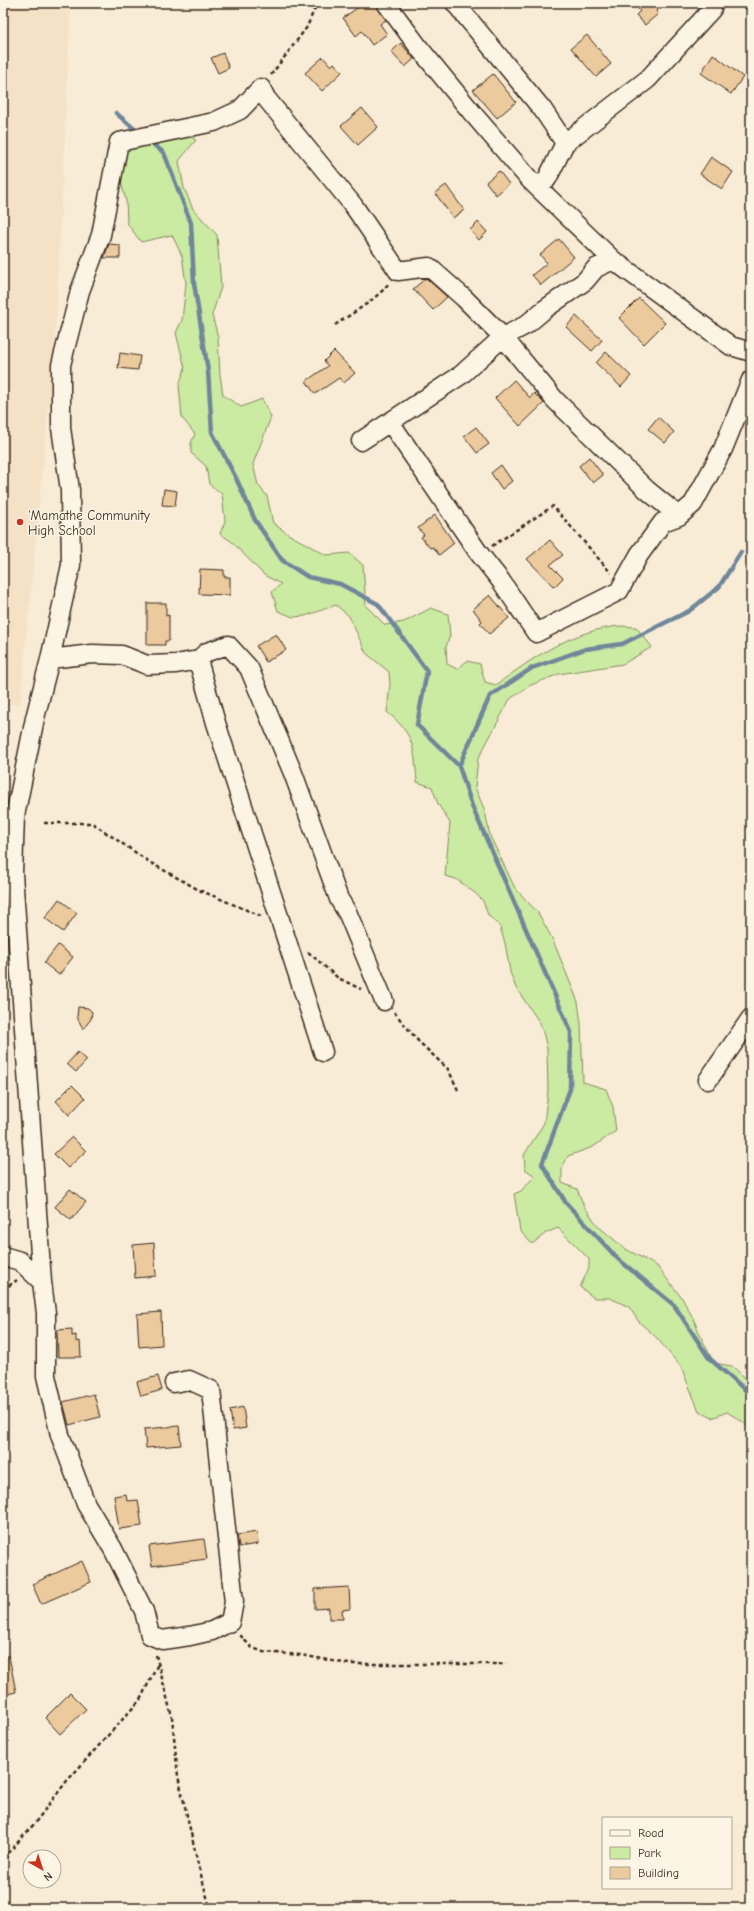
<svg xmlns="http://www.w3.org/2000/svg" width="754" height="1911" font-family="'Comic Neue',sans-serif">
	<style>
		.built { fill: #f5e2c6 }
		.green { fill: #cbeaa2; stroke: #838a60 }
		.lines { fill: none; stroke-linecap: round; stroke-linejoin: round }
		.stream { stroke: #70869b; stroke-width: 4.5 }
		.building { fill: #ebca9d; stroke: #3b2a1e }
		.minor-casing { stroke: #3b2a1e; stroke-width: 21 }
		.path { stroke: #3b2a1e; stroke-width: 2.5; stroke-dasharray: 4 3; stroke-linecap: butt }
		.minor { stroke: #fcf5e5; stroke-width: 18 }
		.poi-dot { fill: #c8321e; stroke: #fcf5e5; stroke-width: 1.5 }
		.labels { text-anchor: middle; stroke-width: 3; stroke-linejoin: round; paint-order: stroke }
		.poi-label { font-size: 13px; fill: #3b2a1e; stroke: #fcf5e5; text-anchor: start }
	</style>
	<rect width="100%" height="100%" fill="#f9ecd7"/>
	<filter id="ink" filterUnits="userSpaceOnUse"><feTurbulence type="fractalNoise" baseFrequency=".025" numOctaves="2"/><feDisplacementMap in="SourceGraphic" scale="8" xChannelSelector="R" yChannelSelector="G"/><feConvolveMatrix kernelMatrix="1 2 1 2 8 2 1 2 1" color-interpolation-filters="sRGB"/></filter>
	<g filter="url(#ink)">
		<path class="built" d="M3,3H71L55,341L20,705L3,703Z"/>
		<path class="green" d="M183,132L196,140L179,161L184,188L193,209L217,235L221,287L212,315L218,337L220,375L223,395L241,407L262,399L271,417L253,464L258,485L267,496L273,523L288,534L326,555L349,553L363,565L366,606L385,625L404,622L431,608L448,614L450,635L446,647L447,664L457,669L467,661L480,664L485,682L496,685C531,659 568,633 612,627C620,625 629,627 636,627L652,647L623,664L559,674L531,685L510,699L478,759L475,787L485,811L490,836L515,888L538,913L552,938L578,1002L581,1023L583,1082L606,1089L613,1107L616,1131L593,1147L568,1156L562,1168V1183L577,1189L584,1206L598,1226L624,1248L657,1266L682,1298L693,1318L702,1339L714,1363L732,1366L751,1383V1430L743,1422L727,1412L712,1418L699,1411L681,1367L656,1337L639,1322L629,1307L610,1298H594L580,1287L589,1268V1259L558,1228L546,1233L532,1244L520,1231L514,1194L521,1191L535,1176L525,1169L524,1155L544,1123L548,1091L547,1048L544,1036L540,1023L516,988L510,972L505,943L500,927L488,915L483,901L475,893L456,879L445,876L450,823L438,804L432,787L417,782C414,748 415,735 387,712L390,684L389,672L366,653L349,616L336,605L305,616L293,617L278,611L272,592L281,584L264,575L231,541L220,534L225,521L222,494L209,484L206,466L191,453V443L195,434L182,418L179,385L185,368L176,333L182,320L186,284L182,256L172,235L141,242L127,223L126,201L120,178L125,150Z"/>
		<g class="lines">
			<path class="stream" d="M116,113L139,133
				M149,141L164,153L191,223L194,283L208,371L212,432L236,478L255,520L282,560L308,577L340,584L378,604L427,671L417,725L459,766L472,806L571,1032L570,1089L542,1164L566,1203L618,1259L674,1305L709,1358L751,1395
				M459,766L490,696L532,668L585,649L622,644L689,611L719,587L741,552"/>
		</g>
		<path class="building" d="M364,3H376L378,9L386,20L380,24L387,34L372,45L362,31L356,36L343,18Z
			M633,3H666L656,11L658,14L645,25L636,15L640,11Z
			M587,35L611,64L596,77L571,48Z
			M401,43L414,59L405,67L391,52Z
			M223,53L229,68L218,73L211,58Z
			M713,54L743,77L731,94L701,73Z
			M323,57L331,66L334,63L342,72L322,91L305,73Z
			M493,74L516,102L497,118L473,90Z
			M362,108L378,127L358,145L341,126Z
			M711,157L733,172L722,189L700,174Z
			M499,171L509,184L496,195L486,182Z
			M446,185L464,210L453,218L435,193Z
			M478,222L487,232L479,240L470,230Z
			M559,239L574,257L541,285L532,275L547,263L540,255Z
			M109,244L120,245V258H104Z
			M426,278L447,297L433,310L413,289Z
			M639,298L665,323L644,344L619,318Z
			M576,316L602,340L592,351L566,327Z
			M334,351L355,373L344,383L339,378L315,394L306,381L328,366L324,361Z
			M606,352L631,376L621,387L596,363Z
			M120,353L140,356L138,370L118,368Z
			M514,380L530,398L534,393L544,403L520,426L495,398Z
			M658,417L674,432L665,443L648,429Z
			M476,427L489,444L477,453L464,436Z
			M589,457L603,475L593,483L579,466Z
			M501,465L512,481L502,489L491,473Z
			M164,489L177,491L175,506L162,505Z
			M435,515L454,543L439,555L433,547L430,548L421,537L424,535L418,528Z
			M550,540L563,555L550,565L563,578L554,587L527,559Z
			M200,569L224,570V577H230V595L199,594Z
			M490,595L509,618L489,634L480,623L482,621L473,609Z
			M147,603H166V616L169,615V641H165V645H147Z
			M276,634L286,650L266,662L256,646Z
			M59,899L77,913L63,932L45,918Z
			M58,945L73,957L59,975L44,963Z
			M78,1007L88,1008L92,1012L91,1019L83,1029L77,1017Z
			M78,1052L87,1060L76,1072L67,1064Z
			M72,1085L85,1098L69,1115L56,1101Z
			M72,1137L86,1151L68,1168L54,1154Z
			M70,1189L86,1202L71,1220L55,1207Z
			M154,1243L156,1276L135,1278L133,1245Z
			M161,1312L162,1345L139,1347L137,1314Z
			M72,1329V1336L76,1335V1342L80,1341L81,1357H58L57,1330Z
			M158,1376L162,1390L141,1396L137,1382Z
			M94,1394L100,1417L69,1425L63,1402Z
			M243,1407L246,1428L233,1430L230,1410Z
			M179,1426L181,1445L146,1448L144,1429Z
			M126,1494L127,1501L138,1500L142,1526L119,1529L114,1496Z
			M257,1532L258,1544L239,1547L237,1535Z
			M204,1539L207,1559L152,1566L149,1546Z
			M82,1561L91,1582L41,1604L32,1584Z
			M349,1587L350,1609L342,1610L343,1619H329V1608L315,1609V1589Z
			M3,1656H9L16,1692L3,1695Z
			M70,1693L86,1709L60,1734L45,1718Z"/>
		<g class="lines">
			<g class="minor-casing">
				<path id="minor" d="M386,3L420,49L474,115L530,180L613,260L731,346L751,352
					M455,3L543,110L565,143
					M537,186L547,179L565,143L648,79L712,9
					M390,422L478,552L501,581L536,633L619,591L639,555L663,522L679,516L693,504L723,449L751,380
					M361,441L461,375L503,337L526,325L545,309L585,281L596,268L613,260
					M50,659L92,654L122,655L147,665L176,664L198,660L207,652L228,645L249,668L293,773L339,899L348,914L384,1001
					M198,660L216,723L323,1052
					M708,1080L751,1018
					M3,1256L20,1261L42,1282
					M174,1383L189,1380L211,1390L234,1602L230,1622L212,1631L190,1636L162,1640L150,1635L144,1611L113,1549L86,1504L60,1435L46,1376V1313L42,1282L13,874L15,816L35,718L50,659L71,565L70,490L61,428V365L80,291L101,235L119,142L214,122L240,110L261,88L266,98L353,205L398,271L429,267L464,298L503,337L555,400L647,490L679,516"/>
			</g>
			<path class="path" d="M271,75L307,27L317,3
				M335,325C354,312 376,300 389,283
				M492,546L553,506L611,573
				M44,823H92L151,863L199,890L261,916
				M308,952L338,978L361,989
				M394,1012L419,1042L448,1069L458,1090
				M3,1290L17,1280
				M240,1635L251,1647L263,1652L301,1655L349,1664H506
				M156,1655L172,1717L178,1776L198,1864L210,1908
				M3,1859L34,1824L66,1782L140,1700L158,1664
				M3,1864L8,1856"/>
			<use href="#minor" class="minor"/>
		</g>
	</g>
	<circle class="poi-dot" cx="20" cy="522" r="4"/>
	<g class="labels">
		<g class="poi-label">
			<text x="28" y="520">'Mamathe Community<tspan x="28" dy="15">High School</tspan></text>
		</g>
	</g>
	<rect width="754" height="1911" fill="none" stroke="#fcf5e5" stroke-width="16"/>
	<rect x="8" y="8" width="738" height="1895" fill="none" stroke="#3b2a1e" stroke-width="1.5" filter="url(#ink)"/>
	<rect x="602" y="1817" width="130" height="72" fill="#fcf5e5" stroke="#afa495"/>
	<rect x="610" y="1830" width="20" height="6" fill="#fcf5e5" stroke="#afa495"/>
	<text x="638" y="1837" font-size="12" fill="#3b2a1e">Road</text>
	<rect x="610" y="1847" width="20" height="12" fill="#cbeaa2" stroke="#afa495"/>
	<text x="638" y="1857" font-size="12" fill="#3b2a1e">Park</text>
	<rect x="610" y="1867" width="20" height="12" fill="#ebca9d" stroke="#afa495"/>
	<text x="638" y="1877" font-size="12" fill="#3b2a1e">Building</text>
	<g transform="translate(42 1869) rotate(141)"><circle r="19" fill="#fcf5e5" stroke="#afa495"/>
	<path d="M0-3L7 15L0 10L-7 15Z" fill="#c8321e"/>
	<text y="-6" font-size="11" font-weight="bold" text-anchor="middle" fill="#3b2a1e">N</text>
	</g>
</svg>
